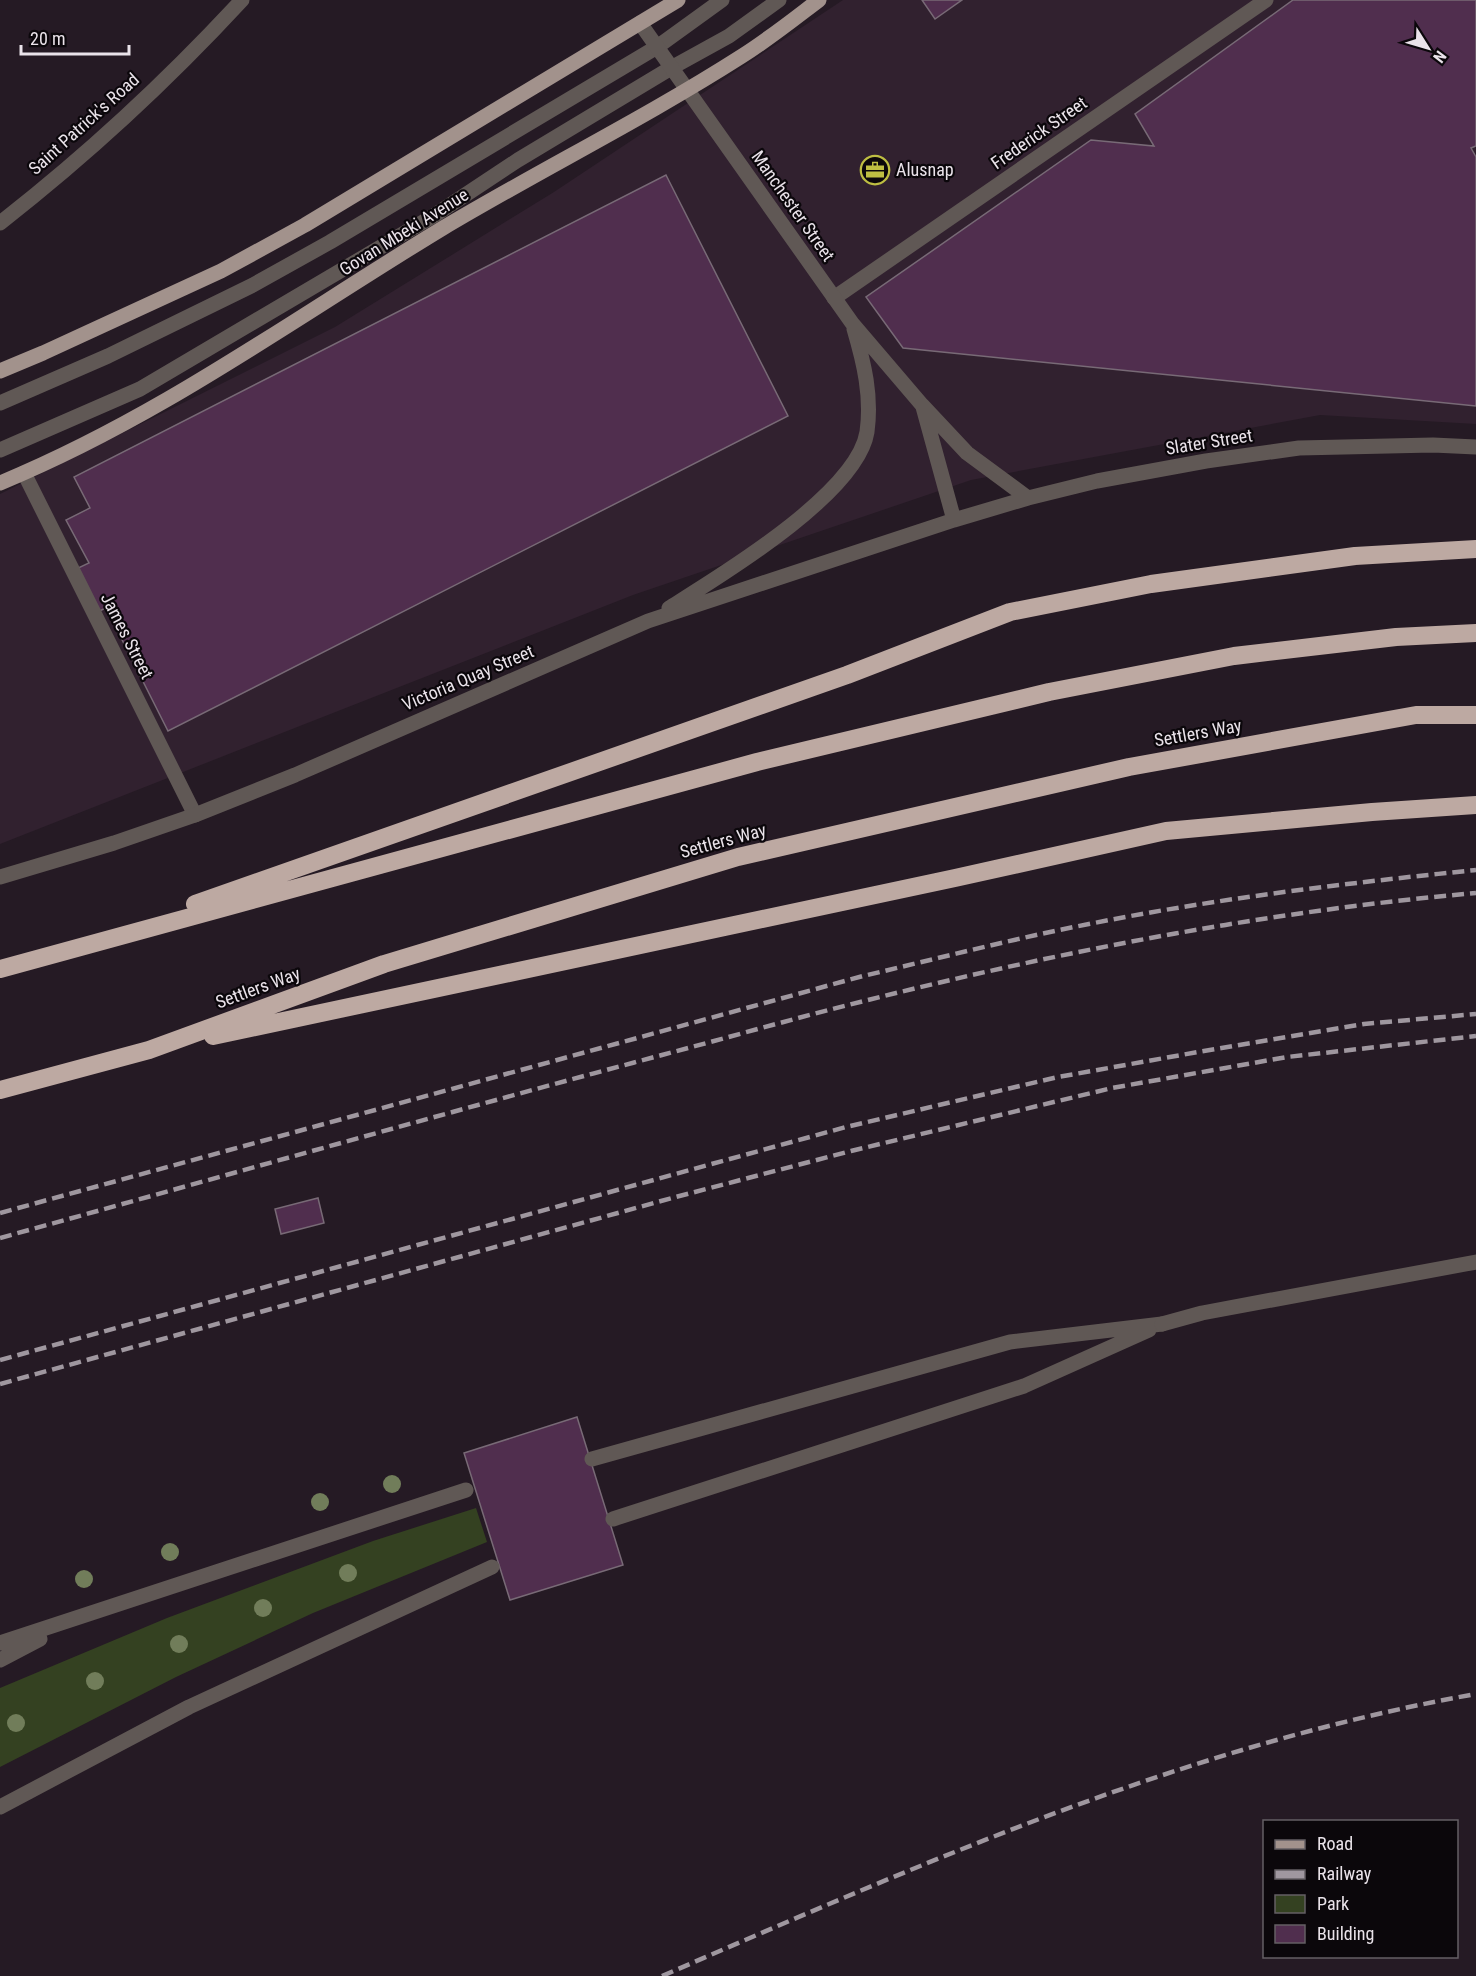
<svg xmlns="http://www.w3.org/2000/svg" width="1476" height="1976" font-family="'Roboto Condensed',sans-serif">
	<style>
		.built { fill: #31212f }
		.green { fill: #344121 }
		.building { fill: #502e4e; stroke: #786a76; stroke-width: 1.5 }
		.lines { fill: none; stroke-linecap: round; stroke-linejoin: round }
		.service { stroke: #605855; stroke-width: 15 }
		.minor { stroke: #605855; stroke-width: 15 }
		.tertiary { stroke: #605855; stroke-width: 15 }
		.primary { stroke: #a2928c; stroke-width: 15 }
		.motorway { stroke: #bda9a2; stroke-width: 18 }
		.rail { stroke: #9f979f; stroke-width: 4.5; stroke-dasharray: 12 6; stroke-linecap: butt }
		.tree { fill: #717d5a }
		.labels { text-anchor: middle; stroke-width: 4.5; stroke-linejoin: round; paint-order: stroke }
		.street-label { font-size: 18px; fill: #eae3ea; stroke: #0b070b }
		.poi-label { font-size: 18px; fill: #eae3ea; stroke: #0b070b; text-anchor: start }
	</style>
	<rect width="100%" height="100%" fill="#251a24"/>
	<path class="built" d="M843,0H1476V424L1320,415L971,480L633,595L0,844V494L335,327L554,192Z"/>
	<path class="green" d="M476,1508L487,1542L313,1613L176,1677L0,1767V1688L167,1618L373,1541Z"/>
	<path class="building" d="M922,0H962L935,19Z
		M1293,0H1476V146L1471,148L1476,157V406L903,348L866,297L1091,140L1154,146L1135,114Z
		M666,175L788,416L168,731L106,608L97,612L76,569L89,563L66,520L90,508L74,477Z
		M318,1198L324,1223L281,1234L275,1209Z
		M577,1417L623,1565L510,1600L464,1453Z"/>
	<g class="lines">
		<path class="service" d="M0,403L108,356L253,285L330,242L657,47L722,0
			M0,450L140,389L435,215L518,160L671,68L729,36L779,0
			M592,1459L1010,1342L1162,1324
			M613,1519L1024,1386L1149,1330
			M0,1643L466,1490
			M0,1660L40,1639
			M0,1807L189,1707L492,1567"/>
		<path class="minor" d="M0,223C86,156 168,80 242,0
			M834,298L1266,0
			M24,473L195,815
			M1162,1324L1202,1313L1476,1262"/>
		<path class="tertiary" d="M640,23L852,323L922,405L967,453L1028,498
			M923,407L954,520
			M669,608C720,576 857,494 867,432C872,396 864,363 854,329
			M0,877L114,843L195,815L295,775L648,621L954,520L1028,498L1097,481L1206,461L1299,448L1433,445L1476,447"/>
		<path class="primary" d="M0,371L43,353L221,271L305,225L678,0
			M0,483C160,417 296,317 443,228C542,169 645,118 742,56C769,39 794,19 819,0"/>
		<path class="motorway" d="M195,904L847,675L1010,612L1151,584L1355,556L1476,549
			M0,969L757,762L1049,692L1234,656L1396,637L1476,633
			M213,1036L955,878L1166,831L1372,812L1476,805
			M0,1090L149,1050L384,964L738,857L1129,767L1416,715H1476"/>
		<path class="rail" d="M0,1213L863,976C940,958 1016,938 1094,923C1220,898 1348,883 1476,870
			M0,1238C221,1177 441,1114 662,1055C730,1037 799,1017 868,1000C1067,950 1271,911 1476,893
			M0,1360L846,1127L1058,1077L1198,1052L1364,1024L1476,1014
			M0,1384L672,1198L851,1151L1112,1088L1287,1057L1476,1036
			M662,1976C928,1861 1188,1745 1476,1694"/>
	</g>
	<g class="tree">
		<circle cx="392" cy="1484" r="9"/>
		<circle cx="320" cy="1502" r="9"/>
		<circle cx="170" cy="1552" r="9"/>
		<circle cx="348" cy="1573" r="9"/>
		<circle cx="84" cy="1579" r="9"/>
		<circle cx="263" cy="1608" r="9"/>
		<circle cx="179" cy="1644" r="9"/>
		<circle cx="95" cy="1681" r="9"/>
		<circle cx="16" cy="1723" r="9"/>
	</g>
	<defs>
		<g id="office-ring" transform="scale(1.5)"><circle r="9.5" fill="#0b070b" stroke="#bebe42" stroke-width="1.5"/><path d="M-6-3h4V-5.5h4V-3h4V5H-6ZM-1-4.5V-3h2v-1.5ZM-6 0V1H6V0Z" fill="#bebe42"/></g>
	</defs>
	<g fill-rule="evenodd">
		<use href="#office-ring" x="875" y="170"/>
	</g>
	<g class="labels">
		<g class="street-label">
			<text transform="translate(84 124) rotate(-42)" y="6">Saint Patrick's Road</text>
			<text transform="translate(1039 133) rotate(-35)" y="6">Frederick Street</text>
			<text transform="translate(793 206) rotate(55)" y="6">Manchester Street</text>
			<text transform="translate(404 232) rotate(-32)" y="6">Govan Mbeki Avenue</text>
			<text transform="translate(1209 442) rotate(-9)" y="6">Slater Street</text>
			<text transform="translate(127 636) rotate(63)" y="6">James Street</text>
			<text transform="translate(468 678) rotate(-23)" y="6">Victoria Quay Street</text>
			<text transform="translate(1198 733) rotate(-10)" y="6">Settlers Way</text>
			<text transform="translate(723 841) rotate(-15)" y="6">Settlers Way</text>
			<text transform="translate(258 988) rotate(-20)" y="6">Settlers Way</text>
		</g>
		<g class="poi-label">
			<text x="896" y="176">Alusnap</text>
		</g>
	</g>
	<rect x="1263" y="1820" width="195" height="138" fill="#0b070b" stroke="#645f64" stroke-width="1.5"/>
	<rect x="1275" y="1840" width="30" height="9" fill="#a2928c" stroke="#645f64" stroke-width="1.5"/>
	<text x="1317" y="1850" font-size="18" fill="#eae3ea">Road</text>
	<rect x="1275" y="1870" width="30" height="9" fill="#9f979f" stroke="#645f64" stroke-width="1.5"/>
	<text x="1317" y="1880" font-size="18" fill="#eae3ea">Railway</text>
	<rect x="1275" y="1895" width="30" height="18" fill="#344121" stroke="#645f64" stroke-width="1.5"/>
	<text x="1317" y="1910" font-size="18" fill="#eae3ea">Park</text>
	<rect x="1275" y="1925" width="30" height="18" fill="#502e4e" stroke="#645f64" stroke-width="1.5"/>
	<text x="1317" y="1940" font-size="18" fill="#eae3ea">Building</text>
	<g transform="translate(1428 48) rotate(127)" stroke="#0b070b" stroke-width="4.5" paint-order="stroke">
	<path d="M0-4.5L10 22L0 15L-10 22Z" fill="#eae3ea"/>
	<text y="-9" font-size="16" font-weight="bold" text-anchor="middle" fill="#eae3ea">N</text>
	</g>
	<path d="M21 45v9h108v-9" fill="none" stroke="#eae3ea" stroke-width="3"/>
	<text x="30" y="45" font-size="18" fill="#eae3ea" stroke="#0b070b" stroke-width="4.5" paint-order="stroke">20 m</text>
</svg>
